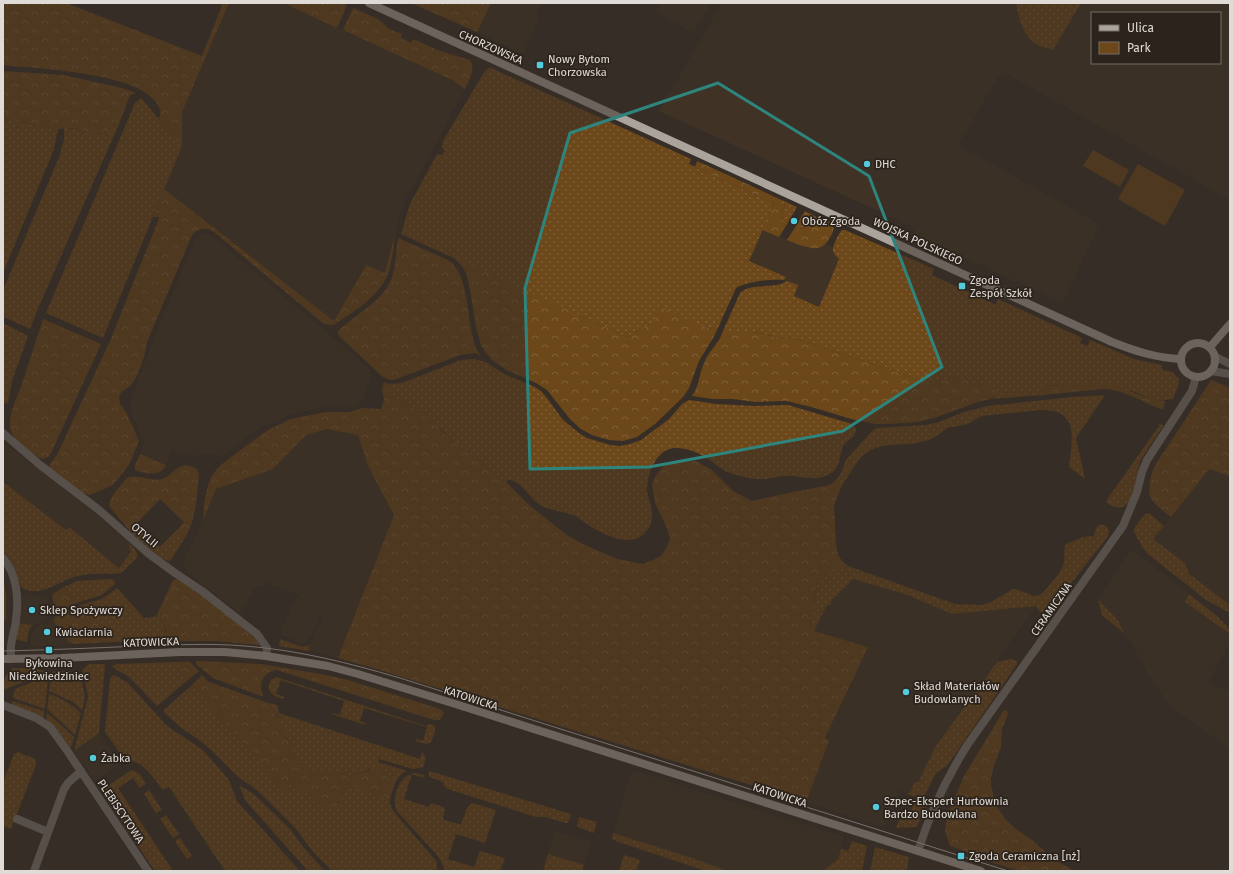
<svg xmlns="http://www.w3.org/2000/svg" width="1233" height="874" font-family="'Fira Sans',sans-serif">
	<style>
		.built { fill: #403326; fill-rule: evenodd }
		.grass { fill: url(#grass-dots) }
		.forest { fill: url(#forest-crowns) }
		.park { fill: #6c4719 }
		.lines { fill: none; stroke-linecap: round; stroke-linejoin: round }
		.street { stroke: #7e7a76; stroke-width: 8 }
		.secondary { stroke: #aba49d; stroke-width: 8 }
		.tram { stroke: #c5bfba; stroke-width: 1 }
		.marked { fill: none; stroke: #2e857e; stroke-width: 3; stroke-linejoin: round }
		.poi-dot { fill: #54cadd; stroke: #2c241c; stroke-width: 1.5 }
		.labels { text-anchor: middle; stroke-width: 3.5; stroke-linejoin: round; paint-order: stroke }
		.street-label { font-size: 11px; fill: #e0dbd6; stroke: #2c241c }
		.poi-label { font-size: 11px; fill: #e0dbd6; stroke: #2c241c; text-anchor: start }
	</style>
	<defs>
		<pattern id="grass-dots" width="8" height="8" patternUnits="userSpaceOnUse"><rect width="8" height="8" fill="#6c4719"/><path d="M2 2h.1M6 6h.1" fill="none" stroke="#81613a" stroke-width="1.8" stroke-linecap="round"/></pattern>
		<pattern id="forest-crowns" width="20" height="18" patternUnits="userSpaceOnUse"><rect width="20" height="18" fill="#6c4719"/><path d="M2 6a3 3 0 1 1 6 0M12 15a3 3 0 1 1 6 0" fill="none" stroke="#81613a"/></pattern>
	</defs>
	<rect width="100%" height="100%" fill="#362e26"/>
	<path class="built" d="M229,3H284L452,80L465,89L403,205L385,273L365,265L334,321L164,189L182,146V112Z
		M491,3H542L536,15L540,17L523,54L477,32Z
		M661,3H711L693,33L656,12Z
		M722,3H1230V200L1007,74L998,77L958,145L1099,224L1063,303L913,234L916,228L659,111ZM1092,13H1220V63H1092Z
		M762,230L808,248L825,246L827,244L833,248L834,253L839,259L819,307L793,296L797,285L784,280L786,277L749,261Z
		M203,234H209L359,359L370,370L371,377L364,396L358,405L354,407H323L289,415L256,430L223,456L210,454L190,456L172,450L166,465L140,454L144,443L131,412V400L154,338L196,238Z
		M327,429L358,435L368,466L394,515L338,658L310,651L308,648L322,618L320,616L311,635L304,643H301L281,635V632L292,604L299,595L265,582L263,588L259,586L255,587L240,613L198,581L185,569L184,562L216,489L273,469L306,435Z
		M3,442L86,506L129,543L131,552L119,568L69,527L66,530L3,482Z
		M1209,469L1230,476V605L1188,574L1185,563L1153,539Z
		M1131,549L1189,594L1185,602L1230,634V642L1208,683L1230,691V749L1171,707L1154,683L1117,619L1098,600Z
		M852,579L908,595L952,614L1036,606L936,746L921,776L919,782H915L910,794L899,790L885,828L806,802L829,741L825,739L868,647L814,631L827,605Z
		M20,595L47,596L50,609L47,619L42,622L33,625L18,623Z
		M54,618V621L64,631L68,641L74,644L32,647L31,642V635L34,629L38,626L46,625Z
		M99,733L120,764L95,781L74,751Z
		M634,771L844,837L838,859L824,871H728L692,858L613,833L631,773Z
		M555,831L591,842L584,865L548,854Z"/>
	<path class="grass" d="M1016,3H1081L1053,50C1048,48 1042,47 1038,45C1023,36 1019,19 1016,3Z
		M488,68H491L691,159L689,164L774,204L749,261L786,277L784,280C771,279 748,281 736,288L717,330L704,327L651,324L627,337L401,234L410,204L436,156L438,154L442,155L445,151L442,147L443,141L483,74Z
		M141,98L182,146L103,338L46,313L135,103Z
		M5,119L58,129L54,149L3,273V124Z
		M119,124L36,313L30,329L4,317L3,316V290L60,155L64,139V128C85,128 100,143 119,124Z
		M786,202L797,207L786,226C779,218 783,210 786,202Z
		M805,211L815,216C810,224 804,231 794,229Z
		M842,230H845L934,269L932,275L996,305L998,299L1082,338L1080,343L1087,346L1090,340L1134,359L1162,365V370L1174,372L1173,373L1179,379V384L1173,399C1165,400 1157,401 1149,398C1143,396 1138,392 1132,391C1119,390 1052,382 1045,387C1042,389 1043,392 1043,395L990,399L994,397L995,389L956,377L929,383L798,339L776,337L754,332L741,331H723L740,293C750,282 774,290 787,281L798,285L794,296L819,307L839,259C837,257 834,254 833,251C832,246 839,233 842,230Z
		M3,323L28,336L12,381L8,403L3,404Z
		M474,359L486,362L504,374L535,387L541,391L547,398L563,420L579,433L587,438L610,445L620,446L630,444L641,440L669,419L682,404L689,400L716,404L755,406L788,405L852,424L856,428C857,439 846,438 842,449C839,458 840,468 831,473C818,482 802,476 787,476C780,476 773,478 766,479C753,480 738,476 725,471C720,468 715,464 710,460C700,453 686,447 674,448C655,450 647,475 647,491C647,495 649,498 650,502C653,514 654,523 645,533C641,537 635,540 629,540C614,540 599,532 587,524C583,521 579,518 575,516C564,511 551,511 540,505C529,498 522,480 508,480L506,482L486,468L448,437L442,430L417,410L395,397L388,389L389,384L402,383L461,360Z
		M1105,395L1076,438L1085,479L1069,467C1072,439 1080,410 1042,410L981,416L968,424L947,428L935,437L929,440L911,444L889,445L878,447L869,451L862,456L856,464L842,485L841,483L834,482L840,475L846,460L872,431L877,428L926,425L939,422L964,412L988,406L1073,397Z
		M1158,424L1163,425L1162,428C1155,439 1146,450 1140,462C1135,474 1134,513 1116,507C1111,506 1109,505 1106,501L1159,426Z
		M3,482L66,530L69,527L119,568L131,552L129,543C134,548 138,552 137,558L121,573C106,575 89,572 74,577C57,582 40,599 21,587C16,573 15,562 3,552Z
		M1149,513L1164,526L1153,539L1185,563L1189,574L1230,605V613L1206,600L1148,554L1142,547L1133,530L1144,515Z
		M136,524L160,547L178,529L182,535L186,536L171,560L169,561C158,559 140,540 131,532L134,531Z
		M1099,525C1106,524 1111,529 1108,536L1047,614L1040,612L1036,606L952,614L908,595L853,579L831,601L830,605H827L814,631L811,628L810,618L814,604L816,588L826,575L834,571L843,569L848,566L955,604L982,605L991,602L1013,589L1018,590L1034,596L1042,594C1049,585 1061,574 1064,562C1065,556 1063,550 1066,544L1084,537L1094,536L1096,528Z
		M3,579C7,592 6,606 6,620L3,622Z
		M111,579L114,580L115,584L102,595L79,602L64,587L77,581Z
		M117,588L144,618C148,618 154,616 157,617C163,620 167,635 169,641L115,642L81,605L102,599Z
		M1189,594L1217,616L1230,630V634L1185,602Z
		M1098,600L1117,619L1125,634L1102,615Z
		M18,623L33,625L29,629L27,642L14,639Z
		M280,639L302,647L310,645L308,648L310,651L279,646Z
		M1011,659L1017,661V664L947,766L936,773L923,799L926,805L917,826L915,827L896,828L899,820L908,819L916,797L907,794L908,793H910L915,782H919L921,776L936,746L997,662Z
		M179,662L185,677L188,680L157,706L129,677L112,667L116,664Z
		M89,664H105L99,733L74,751L88,697L85,681L72,675L51,676V672L70,671V674L82,673L83,669Z
		M13,668H33L42,671H48V675L39,676L3,690C3,681 5,673 13,668Z
		M114,675L128,683L167,726L203,750L229,780L237,801L300,871H225L169,787L163,790C156,781 148,769 138,763C135,761 130,762 126,761L107,735L105,732L110,679L112,676Z
		M66,677L72,678L82,682L85,697L82,710L73,702L49,691L51,678Z
		M276,677L426,726L429,724L434,725C437,730 433,737 431,742L427,744L415,741L416,739L423,741L427,727L364,708L360,721L366,724V725L331,714L332,713L340,715L344,701L281,680L276,694L284,697V699C277,697 270,695 268,687L271,680Z
		M48,678L45,709L13,698L15,689L40,679Z
		M192,685L285,791L289,782L306,791L316,803L337,806L347,784L386,797L388,800L390,799V804L394,812L437,862V871H332L314,853L296,829L258,791L237,776L211,750L199,740L180,727L163,711Z
		M49,694C62,698 71,704 81,713L75,735L47,709Z
		M12,701L44,711V721L12,707Z
		M268,703L277,705L279,713L420,759L422,752L426,758L423,767L413,769L379,759L378,762L407,771C398,774 394,784 392,793L388,774L378,770L370,769L362,773L350,775L336,772L311,773L304,770L300,764L295,759L292,753L291,743L284,733L278,716L273,712Z
		M47,713L74,737L71,748L69,749L46,723Z
		M18,752L35,759L36,765L11,829L3,826V782L14,754Z
		M132,770L140,774L146,784L140,788L133,778L118,788L173,871H155L105,797L104,793L107,786Z
		M429,771L571,814L568,823H565L546,817H536L448,789L444,786L443,782L430,777L429,776Z
		M414,773L424,775L423,778L412,774L404,799L429,807L431,803L443,807L445,809L443,817L444,820L459,824H461L467,808L472,803L496,810L485,843L456,834L448,859L474,867L480,851L505,858L500,871H445L441,861L436,854L396,810C392,796 399,776 414,773Z
		M239,785L254,794L290,829L303,847L325,871H308L245,800Z
		M149,790L162,810L156,813L144,794Z
		M166,815L179,834L173,838L160,819Z
		M579,817L597,822L594,833L580,828L577,826Z
		M613,833L692,858L728,871H706L616,841L612,838Z
		M180,838L192,856L187,859L175,841Z
		M852,841L867,846L862,871H823L838,859L841,849L848,851Z
		M875,847L909,857L907,871H870Z
		M548,854L584,865L582,871H543Z
		M624,855L640,860L636,871H619Z"/>
	<path class="forest" d="M3,3H66L202,56L223,3H229L182,112V146L159,119C160,115 161,111 159,107C144,72 37,69 3,65Z
		M284,3H347L345,10L337,28Z
		M411,3H491L477,32Z
		M353,8L378,19L389,29L402,34L401,38L411,43L413,39L440,51L470,60C476,70 469,80 465,89L452,80L343,30Z
		M3,71L63,75L122,88L136,93L130,95L119,124L113,130L106,133L95,134L72,128L58,129L5,119L3,124Z
		M697,161L786,202C783,210 779,218 786,226L779,237L762,230L774,204L695,167Z
		M164,189L334,321L366,265L385,273L395,234C393,248 392,270 384,282C374,299 351,314 335,324L332,325L324,324L214,232C205,226 198,228 192,235L147,342C146,353 138,378 130,386C125,390 121,390 119,397L120,404L126,412L139,441L129,465L113,485L90,495L80,492L49,468L50,464L57,455L110,341L158,221L159,217H153Z
		M815,216L833,224C835,230 832,234 829,239C821,256 800,245 787,240L794,229C805,231 809,224 815,216Z
		M398,238L448,260C469,272 467,321 474,342C475,347 478,351 481,356L475,353L460,355L394,380H390L383,377L339,336L338,332L340,329C354,317 383,299 390,282C396,270 396,251 398,238Z
		M453,257L627,337L651,324L658,306L704,327L717,330L713,338L699,361L689,388L683,397L655,424L637,437L623,441L609,440L592,435L581,429L570,419L547,390L536,383L506,370L492,360L486,353L481,345L476,327L473,307L467,275L462,266Z
		M43,319L101,344L51,453L48,457L43,459C33,456 12,439 10,428C9,415 16,399 21,387C28,364 36,342 43,319Z
		M723,331H749L776,337L798,339L929,383L956,377L995,389L997,391L996,394L990,399L978,402L934,418L917,422L889,424H876L855,420L815,408L787,401H780L755,402L733,399H713L692,396C700,385 699,372 705,361C710,349 719,344 723,331Z
		M1211,380L1230,388V476L1209,469L1171,517C1165,512 1157,507 1152,500C1146,492 1151,472 1156,464Z
		M384,382L389,384L388,389L395,397L417,410L437,426L448,437L486,468L506,482L529,505L568,536L583,544L617,559L643,564L653,560L661,556L667,547L670,539L667,528L655,503L652,485L655,477L663,466L685,461H696L712,470L733,491L752,501L798,491L810,489L829,485L834,482L841,483L842,485L834,505L836,545L838,555L842,561L848,566L843,569L834,571L826,575L816,588L814,604L810,618L811,628L814,631L868,647L825,738L829,741L806,802L370,667L338,658L394,515L368,466L358,435L327,429L306,435L273,469L216,489L203,520C205,500 205,478 222,464L268,430L291,419L326,412H349L363,408L381,409L384,400L382,389Z
		M1104,382L1151,399L1165,401L1163,410C1141,402 1127,390 1103,389L1043,395C1042,391 1043,389 1046,386Z
		M140,454L166,465C161,477 145,474 135,470V465Z
		M186,465L196,468L199,474C197,494 196,519 186,536L180,534L178,529L184,522L160,499L136,524L134,531L131,532L109,506C109,496 121,486 127,478C138,473 150,482 162,479C172,476 174,467 186,465Z
		M178,579L208,600L255,638L259,645L216,641H169C167,633 164,620 156,617L173,580Z
		M64,587L79,602L59,611H55L52,596L53,594Z
		M81,605L115,642L74,644L68,641L64,631L55,623L54,618Z
		M198,661L261,664L326,675L348,680L440,709L444,713L440,720H434L277,670C268,671 261,677 261,687C261,690 263,693 263,696H261L213,678L196,664V662Z
		M179,662H190L199,671L188,680L185,677Z
		M202,675L209,682L268,703L273,712L281,721L284,733L292,745V753L295,759L300,764L304,770L311,773L331,771L350,775L362,773L373,769L378,770L388,774L392,779V793L390,799L388,800H385V797L347,784L337,806L325,808L316,803L306,791L289,782L285,791L192,685Z
		M1004,710L1007,711L1008,714L1002,729L1001,747L993,768L991,779V785L996,805L1005,819L1016,829L1033,841L1056,861L1075,871H1020L987,861L976,855L950,846L945,831L947,817L964,776Z"/>
	<path class="park" d="M1093,150L1129,170L1120,187L1083,166Z
		M1138,164L1185,190L1165,226L1118,199Z"/>
	<g class="lines">
		<path class="street" d="M1216,357L1230,364
			M1211,371L1230,374
			M3,433L40,465L99,510L149,554L175,573L202,591L257,634L267,648L266,656
			M3,558C17,574 19,599 16,619C16,626 13,633 12,640C10,647 11,653 11,659
			M3,705L36,718L50,727L68,752L148,871
			M17,819L48,832
			M918,851C930,813 947,777 968,744L1123,526L1137,492L1142,472L1147,460L1192,391L1196,377
			M34,871L64,789L68,783L81,771"/>
		<path class="secondary" d="M369,3L1112,342C1135,351 1156,358 1181,359
			M1181 360a17 17 0 1 1 34 0a17 17 0 1 1-34 0Z
			M1210,347L1230,324
			M3,659L62,658L180,652H225L266,656L328,666L358,674L449,702L981,871"/>
		<path class="tram" d="M3,651C48,650 94,648 139,646C175,645 210,643 245,646C298,650 349,663 400,678L1008,871"/>
	</g>
	<path d="M0 0H1233V874H0ZM718,83L869,176L942,367L843,431L649,467L530,469L525,288L570,133Z" fill="#362e26" fill-opacity=".55" fill-rule="evenodd"/>
	<path class="marked" d="M718,83L869,176L942,367L843,431L649,467L530,469L525,288L570,133Z"/>
	<g class="poi-dot">
		<rect x="536" y="61" width="8" height="8" rx="2"/>
		<circle cx="867" cy="164" r="4"/>
		<circle cx="794" cy="221" r="4"/>
		<rect x="958" y="282" width="8" height="8" rx="2"/>
		<circle cx="32" cy="610" r="4"/>
		<circle cx="47" cy="632" r="4"/>
		<rect x="45" y="646" width="8" height="8" rx="2"/>
		<circle cx="906" cy="692" r="4"/>
		<circle cx="93" cy="758" r="4"/>
		<circle cx="876" cy="807" r="4"/>
		<rect x="957" y="852" width="8" height="8" rx="2"/>
	</g>
	<g class="labels">
		<g class="street-label">
			<text transform="translate(491 47) rotate(24)" y="4">CHORZOWSKA</text>
			<text transform="translate(918 241) rotate(25)" y="4">WOJSKA POLSKIEGO</text>
			<text transform="translate(145 535) rotate(40)" y="4">OTYLII</text>
			<text transform="translate(1051 609) rotate(-55)" y="4">CERAMICZNA</text>
			<text transform="translate(151 642) rotate(-2)" y="4">KATOWICKA</text>
			<text transform="translate(471 698) rotate(18)" y="4">KATOWICKA</text>
			<text transform="translate(780 795) rotate(18)" y="4">KATOWICKA</text>
			<text transform="translate(121 811) rotate(56)" y="4">PLEBISCYTOWA</text>
		</g>
		<g class="poi-label">
			<text x="548" y="63">Nowy Bytom<tspan x="548" dy="13">Chorzowska</tspan></text>
			<text x="875" y="168">DHC</text>
			<text x="802" y="225">Obóz Zgoda</text>
			<text x="970" y="284">Zgoda<tspan x="970" dy="13">Zespół Szkół</tspan></text>
			<text x="40" y="614">Sklep Spożywczy</text>
			<text x="55" y="636">Kwiaciarnia</text>
			<text x="49" y="667" text-anchor="middle">Bykowina<tspan x="49" dy="13">Niedźwiedziniec</tspan></text>
			<text x="914" y="690">Skład Materiałów<tspan x="914" dy="13">Budowlanych</tspan></text>
			<text x="101" y="762">Żabka</text>
			<text x="884" y="805">Szpec-Ekspert Hurtownia<tspan x="884" dy="13">Bardzo Budowlana</tspan></text>
			<text x="969" y="860">Zgoda Ceramiczna [nż]</text>
		</g>
	</g>
	<rect width="1233" height="874" fill="none" stroke="#e0dbd6" stroke-width="8"/>
	<rect x="1091" y="12" width="130" height="52" fill="#2c241c" stroke="#746d66"/>
	<rect x="1099" y="25" width="20" height="6" fill="#aba49d" stroke="#746d66"/>
	<text x="1127" y="32" font-size="12" fill="#e0dbd6">Ulica</text>
	<rect x="1099" y="42" width="20" height="12" fill="#6c4719" stroke="#746d66"/>
	<text x="1127" y="52" font-size="12" fill="#e0dbd6">Park</text>
</svg>
